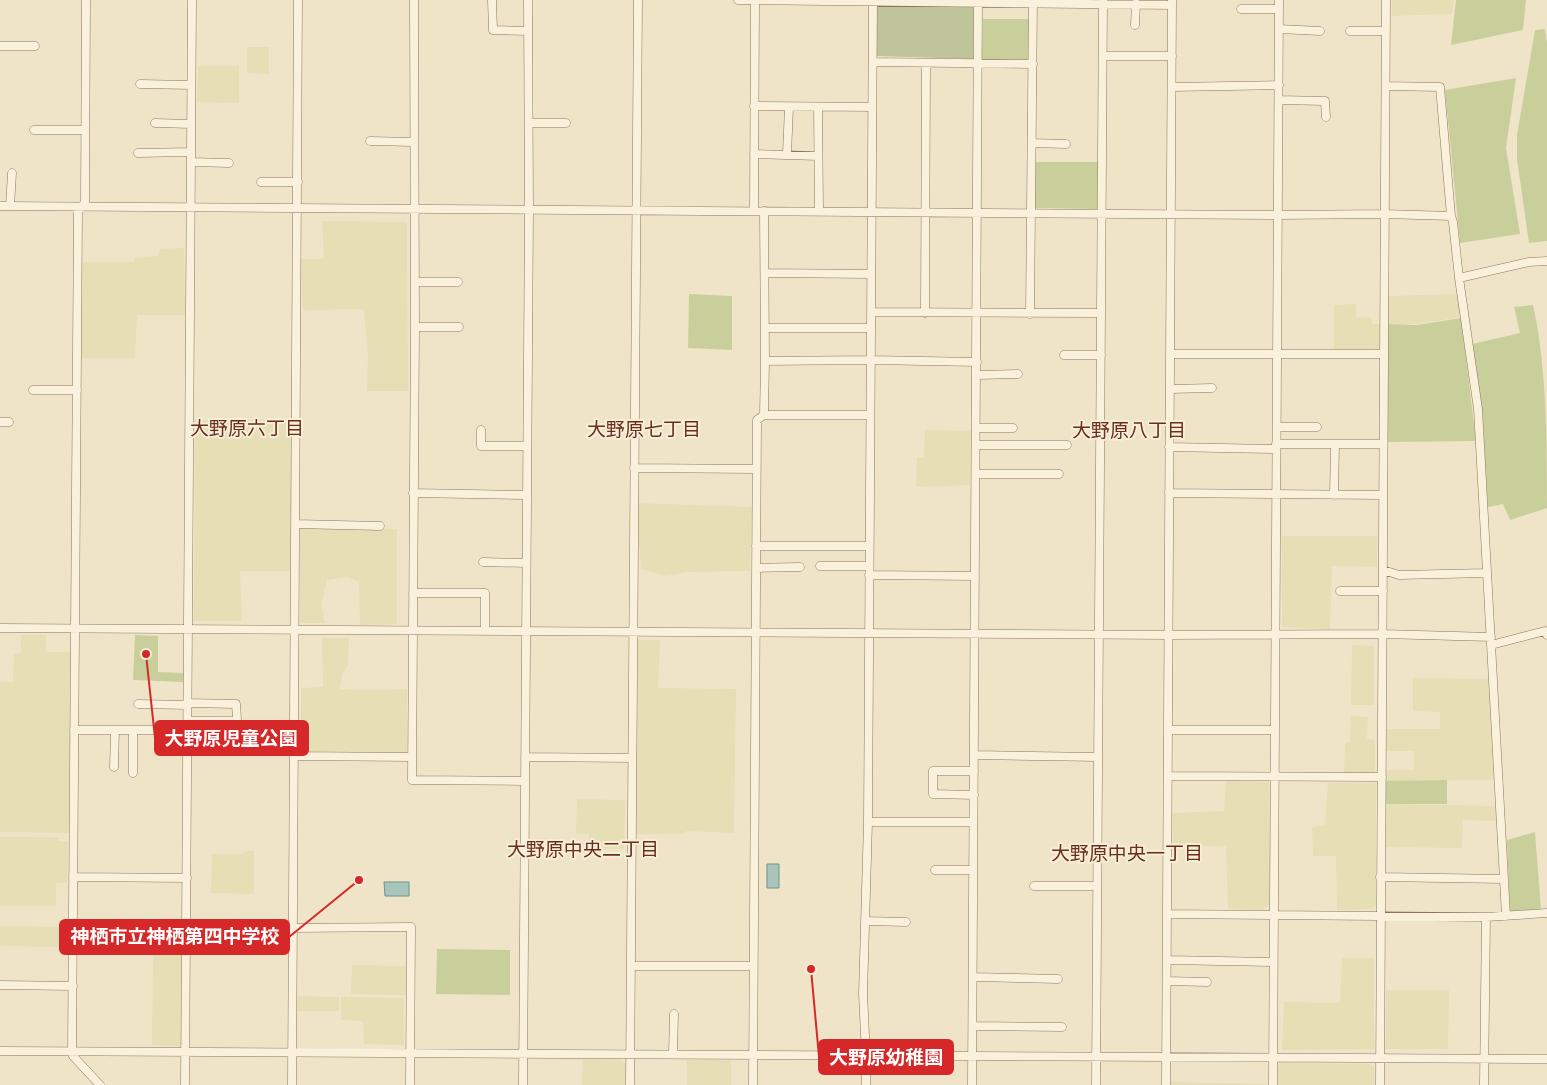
<svg xmlns="http://www.w3.org/2000/svg" width="1547" height="1085" font-family="'Zilla Slab','Noto Sans JP',serif">
	<style>
		.farmland { fill: #e6deb5 }
		.green { fill: #c9cf9b }
		.cemetery { fill: #bfc49a }
		.water { fill: #a9c4bc; stroke: #6f938a }
		.lines { fill: none; stroke-linecap: round; stroke-linejoin: round }
		.minor-casing { stroke: #8d765c; stroke-width: 9 }
		.minor { stroke: #faf1dc; stroke-width: 8 }
		.labels { text-anchor: middle; stroke-width: 4; stroke-linejoin: round; paint-order: stroke }
		.neighbourhood-label { font-size: 19px; fill: #6b2e1e; stroke: #f7eed8 }
		.leader { fill: none; stroke: #d62828; stroke-width: 2 }
		.callout-dot { fill: #d62828; stroke: #f7eed8; stroke-width: 2 }
		.callout { fill: #d62828; stroke: #d62828; stroke-width: 2 }
		.callout-label { font-size: 19px; text-anchor: middle; font-weight: bold; fill: #fff }
	</style>
	<rect width="100%" height="100%" fill="#f0e4c8"/>
	<path class="farmland" d="M1392,0H1454L1452,14L1392,16Z
		M247,47H269V74L247,73Z
		M198,66H239V103L197,102Z
		M322,221L407,222L408,391H367L368,355L364,309L303,310L300,259H324Z
		M184,248L185,315H137L135,358H81L82,262H134L135,258L158,256L160,249Z
		M1457,294L1461,317L1417,324H1388V296Z
		M1356,304V318L1371,317L1372,324H1380V349L1334,350V305Z
		M195,420H291V571H240L242,621H194Z
		M925,430L971,431L970,485L916,487L917,457H924Z
		M636,503L752,507L750,571L686,572L666,576L641,569Z
		M300,527L397,529V624L360,625L359,582L348,577L327,580L321,605L325,623H300Z
		M1282,536H1377V567L1332,566L1330,629L1282,627Z
		M21,635H46V652H71L69,833L0,832V682H13L14,654L21,653Z
		M322,638H349L348,666L343,671L340,689L372,690L407,689V753L300,751L301,688L323,687Z
		M638,640H660L658,688L736,689L734,833L687,831L683,834H636Z
		M1352,645L1374,646V705H1351Z
		M1413,678L1491,679L1496,780L1386,781V770H1414V751H1385V729H1440V712L1413,711Z
		M1351,716L1368,717L1367,739L1375,740V773H1344L1345,742H1350Z
		M1229,781L1269,782L1271,903L1262,910L1228,909L1226,846L1173,845L1172,813L1224,811L1226,782Z
		M1328,783H1376V905L1371,909L1337,910L1336,856H1313L1312,827L1325,825Z
		M577,799L625,800L624,849L589,848V834H576Z
		M1386,804L1498,806V821L1463,820L1462,848L1385,847Z
		M0,837H59V841H68L67,882L56,883V906H0Z
		M244,851H254V894L211,893L212,854H243Z
		M0,926L65,927V947L0,946Z
		M153,949H181L182,1046L152,1045Z
		M1342,958H1374V1049L1282,1050L1284,1002L1340,1003Z
		M352,965L406,966V995L351,994Z
		M1386,990H1449L1448,1049H1386Z
		M297,996L339,997V1011H297Z
		M341,997L404,998V1045L364,1044L363,1021L341,1020Z
		M583,1059L621,1060L626,1064L625,1085H582Z
		M687,1060H731V1085H687Z
		M1281,1063L1369,1064L1374,1067V1085H1278V1066Z
		M1170,1082L1267,1084V1085H1170Z"/>
	<path class="green" d="M1456,0H1526L1523,30L1451,45Z
		M983,19H1029L1030,57L1026,60L982,59Z
		M1545,29L1547,44V241L1529,243L1517,159V135L1535,30Z
		M1516,78L1506,148L1520,234L1460,243L1445,90Z
		M1035,162H1098L1097,209L1035,208Z
		M689,294L732,296V350L688,348Z
		M1533,305C1547,367 1547,443 1547,508L1510,520L1503,504L1488,507L1482,411L1472,344L1520,333L1514,307Z
		M1461,318L1476,441L1388,442V324L1417,325Z
		M135,635L158,636V672L184,673V682L133,680Z
		M1447,780V804H1386V781Z
		M1535,832L1541,910L1510,913L1507,840Z
		M437,949L510,950V995L436,994Z"/>
	<path class="cemetery" d="M879,6L974,7V59L877,56V9Z"/>
	<path class="water" d="M767,864H779V888H767Z
		M384,882H409V896H385Z"/>
	<g class="lines">
		<g class="minor-casing">
			<path id="minor" d="M86,0L85,202L78,212L72,1051L73,1056L100,1085
				M414,0L415,327L412,780L525,781
				M492,0L493,30L528,31
				M738,0L1172,5
				M1241,9H1279
				M1135,25L1136,4
				M1279,29L1320,31
				M1350,31H1386
				M0,46H35
				M1103,56H1172
				M873,62L1033,64
				M140,84L191,85
				M1386,86L1440,87L1451,216L1453,222L1459,278L1478,409L1506,916
				M1172,87L1279,85
				M1279,100L1325,101L1326,117
				M754,106L872,107
				M818,107L819,211
				M155,123L191,124
				M529,123H566
				M34,130H85
				M370,141L414,142
				M1032,143L1066,144
				M138,153L191,152
				M754,154L818,156
				M787,154L789,107
				M191,162L229,163
				M261,182H298
				M0,206L1278,215L1384,214L1451,216
				M10,206L12,173
				M754,211L755,0
				M765,273L871,274
				M1459,278L1529,262L1547,261
				M415,282H458
				M871,312L1101,313
				M925,313L926,63
				M1030,314L1033,0
				M415,327H459
				M765,328H871
				M1170,354H1384
				M1064,355H1101
				M765,361L870,360L977,362
				M977,375L1018,374
				M1170,389L1212,388
				M33,390H77
				M764,415H870
				M0,422H9
				M1277,427H1317
				M976,428H1013
				M481,430V446H527
				M1276,444H1383
				M976,445H1067
				M1169,447L1276,449
				M634,468L756,469
				M976,474H1059
				M413,493L526,495
				M1169,493L1383,495
				M1334,495L1335,445
				M296,524L380,526
				M756,546H869
				M483,562L526,563
				M820,566H869
				M756,568L800,567
				M1383,570L1399,575L1487,573
				M869,575L975,576
				M1340,591H1383
				M413,593H485V630
				M0,628L1169,635L1383,634L1491,637
				M1491,645L1545,631L1547,635
				M138,704L188,705
				M188,721H233L237,719L236,704L188,703
				M74,730H188
				M133,730V773
				M1168,730H1275
				M974,755L1098,757
				M294,756L412,757
				M525,757L632,758
				M114,767L115,730
				M1168,776L1382,777
				M974,795L933,794V771H974
				M868,822H973
				M935,870H973
				M73,877L187,878
				M1380,877L1504,879
				M1034,886H1097
				M1167,914L1486,917L1547,913
				M865,921L906,922
				M293,928L411,927L410,1085
				M1167,960L1273,962
				M631,966H753
				M973,977L1058,979
				M1167,981L1207,982
				M0,985L73,986
				M973,1026L1062,1027
				M0,1051L1547,1059
				M673,1054L674,1014
				M185,1085L192,0
				M292,1085L298,0
				M523,1085L529,210L528,0
				M630,1085L638,0
				M753,1085L757,420L764,415L765,361L764,211
				M866,1085V1055L863,994L868,822L873,0
				M972,1085L978,0
				M1096,1085L1103,0
				M1166,1085L1172,0
				M1273,1085L1279,0
				M1380,1085L1386,0
				M1484,1085L1486,917"/>
		</g>
		<use href="#minor" class="minor"/>
	</g>
	<g class="labels">
		<g class="neighbourhood-label">
			<text x="247" y="435">大野原六丁目</text>
			<text x="644" y="436">大野原七丁目</text>
			<text x="1129" y="437">大野原八丁目</text>
			<text x="583" y="856">大野原中央二丁目</text>
			<text x="1127" y="860">大野原中央一丁目</text>
		</g>
	</g>
	<path class="leader" d="M146 654L155 738M359 880L289 937M811 969L819 1057"/>
	<g class="callout-dot">
		<circle cx="146" cy="654" r="5"/>
		<circle cx="359" cy="880" r="5"/>
		<circle cx="811" cy="969" r="5"/>
	</g>
	<g class="callout">
		<rect x="155" y="721" width="153" height="34" rx="5"/>
		<rect x="60" y="920" width="229" height="34" rx="5"/>
		<rect x="819" y="1040" width="134" height="34" rx="5"/>
	</g>
	<g class="callout-label">
		<text x="231" y="745">大野原児童公園</text>
		<text x="175" y="943">神栖市立神栖第四中学校</text>
		<text x="886" y="1064">大野原幼稚園</text>
	</g>
</svg>
